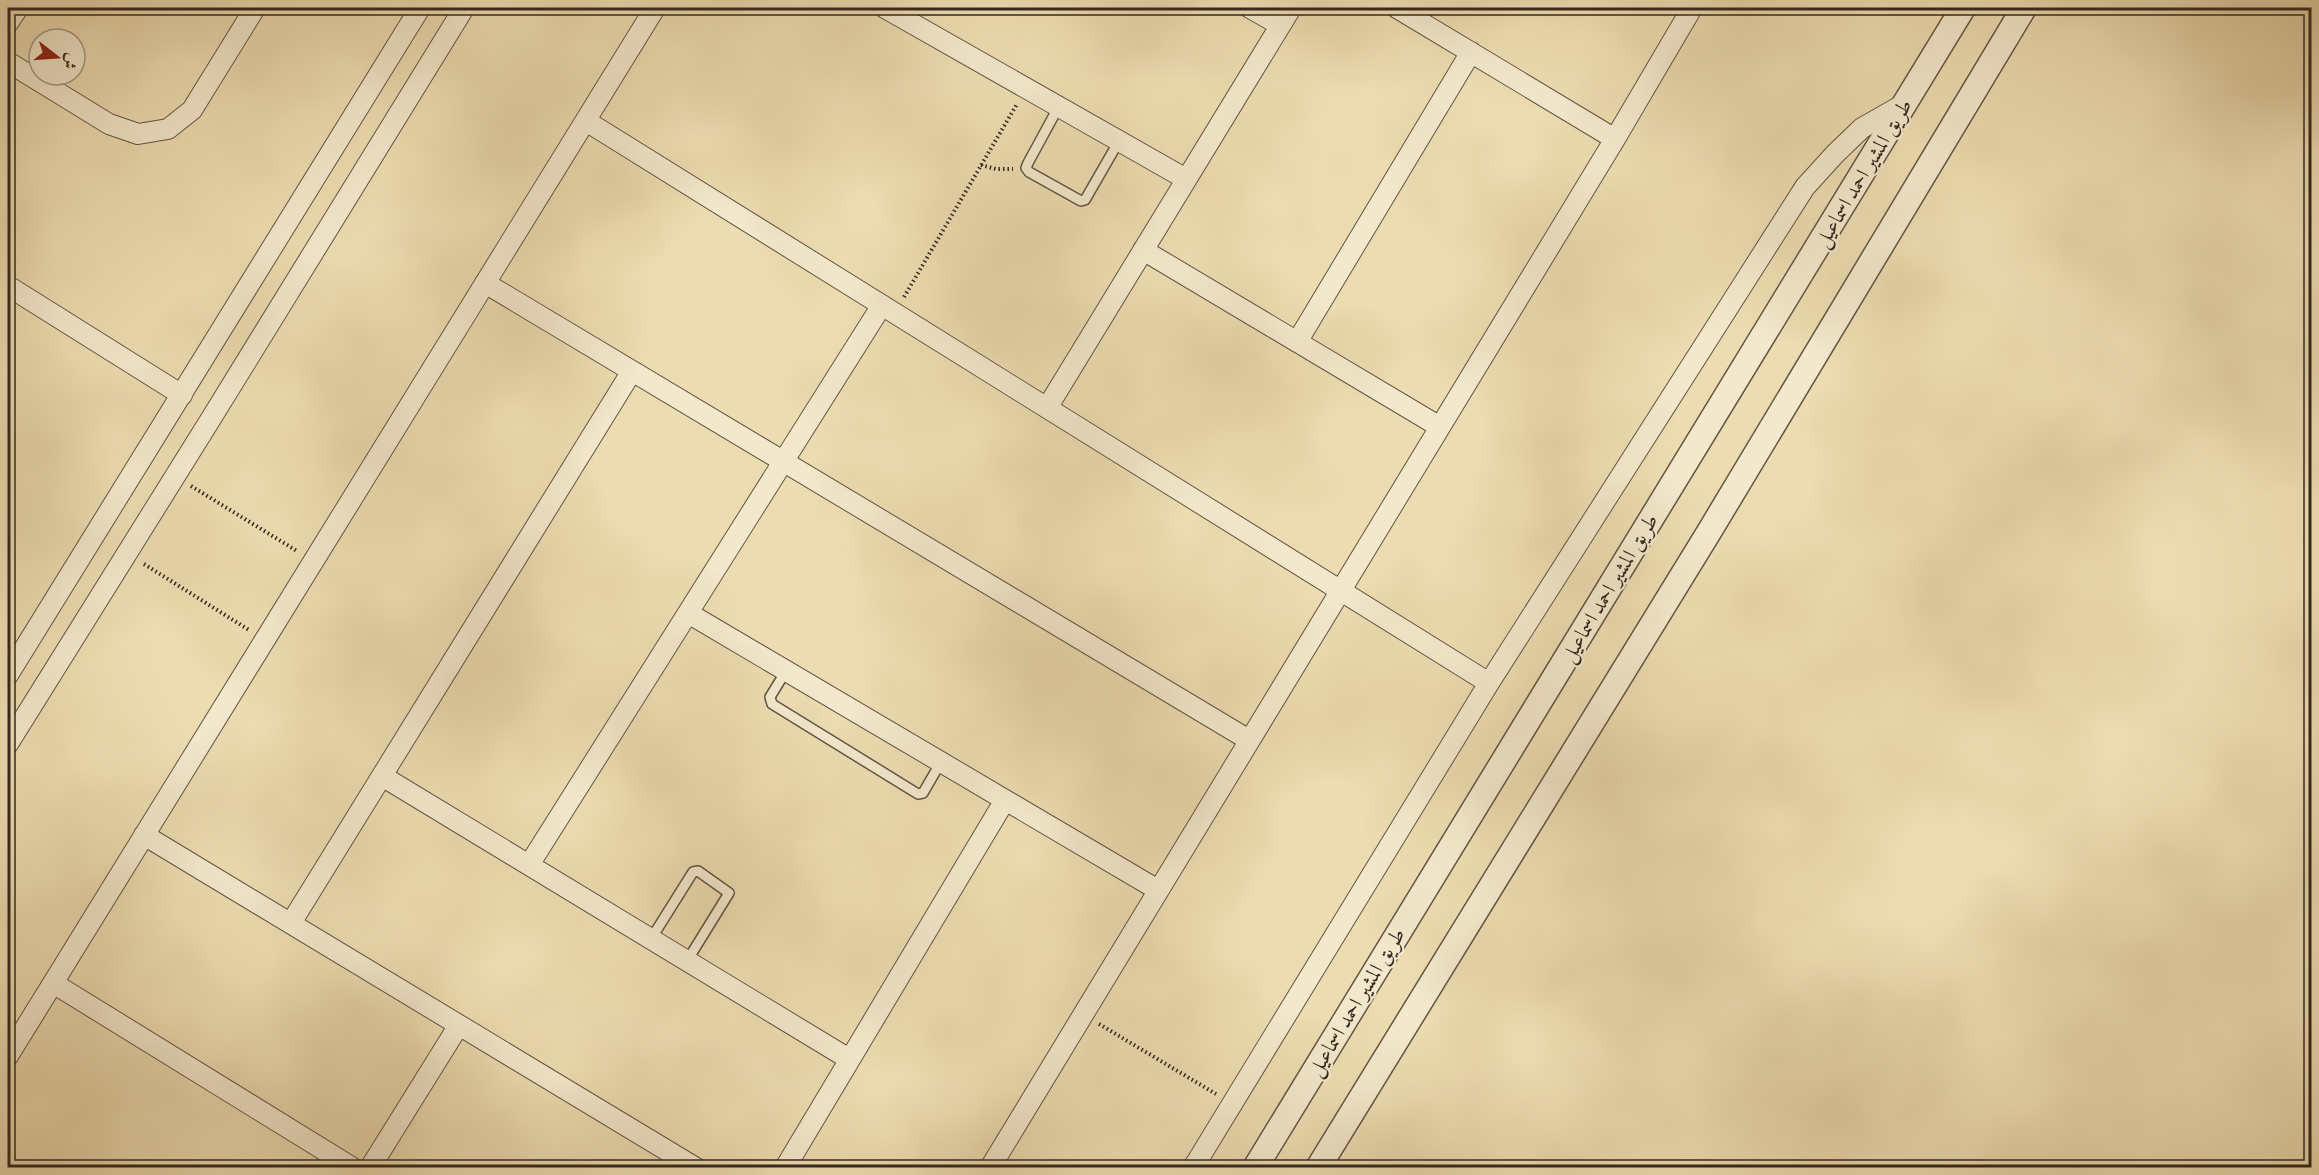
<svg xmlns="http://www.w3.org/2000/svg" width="2319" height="1175" font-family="Vollkorn,Amiri,serif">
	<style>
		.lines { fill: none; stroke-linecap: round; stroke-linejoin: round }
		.service-casing { stroke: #615544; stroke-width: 12 }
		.minor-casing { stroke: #615544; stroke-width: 22 }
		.tertiary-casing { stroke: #615544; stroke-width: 27 }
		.path { stroke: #32281f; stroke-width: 4; stroke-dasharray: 1.5 3; stroke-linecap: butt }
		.service { stroke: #f3e8cc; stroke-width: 9 }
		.minor { stroke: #f3e8cc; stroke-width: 20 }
		.tertiary { stroke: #f3e8cc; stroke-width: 24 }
		.labels { text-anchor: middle; stroke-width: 4.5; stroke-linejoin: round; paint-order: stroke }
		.street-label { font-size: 21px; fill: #32281f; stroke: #f3e8cc }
	</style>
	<rect width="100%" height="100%" fill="#eddcb1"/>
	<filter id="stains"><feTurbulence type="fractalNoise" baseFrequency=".00333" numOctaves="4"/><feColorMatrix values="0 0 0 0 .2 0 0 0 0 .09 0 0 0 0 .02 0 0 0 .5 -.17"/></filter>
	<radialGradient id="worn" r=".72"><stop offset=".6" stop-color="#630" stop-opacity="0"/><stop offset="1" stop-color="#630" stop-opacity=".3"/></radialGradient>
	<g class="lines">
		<g class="service-casing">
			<path id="service" d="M1059,106L1028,163L1026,168L1029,172L1081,201L1085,200L1119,141
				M786,671L770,697L772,704L918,794L923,793L941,762
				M651,939L693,872L698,871L729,893L687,961"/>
		</g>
		<g class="minor-casing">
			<path id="minor" d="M885,8L1186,179
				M1250,8L1280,25
				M1397,8L1615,139
				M8,23L18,8
				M8,62L109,124L138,134L168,129L192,110L255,8
				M586,121L1489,683
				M1143,250L1440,427
				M485,283L1249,740
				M8,286L182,395
				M1297,342L1471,52
				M1047,408L1291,8
				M688,613L1158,890
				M8,675L420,8
				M8,744L212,417L464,8
				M382,776L849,1059
				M144,835L696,1168
				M529,865L882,305
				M291,923L632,371
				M53,983L353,1168
				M8,1056L655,8
				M370,1168L459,1025
				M785,1168L1005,800
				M990,1168L1615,139L1692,8
				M1193,1168L1489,683L1805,187L1835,154L1862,128L1906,103"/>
		</g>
		<g class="tertiary-casing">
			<path id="tertiary" d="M1255,1168L1963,8
				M1318,1168L1709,532L2024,8"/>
		</g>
		<path class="path" d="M981,165L996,169H1013
			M904,297L1017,104
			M191,486L297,551
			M144,564L249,630
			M1099,1024L1216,1094"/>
		<use href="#service" class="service"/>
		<use href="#minor" class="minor"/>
		<use href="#tertiary" class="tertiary"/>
	</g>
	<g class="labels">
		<g class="street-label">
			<text transform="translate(1863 173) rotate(-59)" y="7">طريق المشير احمد اسماعيل</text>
			<text transform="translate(1609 588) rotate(-59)" y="7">طريق المشير احمد اسماعيل</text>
			<text transform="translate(1356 1002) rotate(-59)" y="7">طريق المشير احمد اسماعيل</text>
		</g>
	</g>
	<rect width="2319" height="1175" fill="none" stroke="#eddcb1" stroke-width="30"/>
	<rect x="9" y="9" width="2301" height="1157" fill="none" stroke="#32281f" stroke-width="3"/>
	<rect x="15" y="15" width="2289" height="1145" fill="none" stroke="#32281f" stroke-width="1.5"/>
	<g transform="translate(57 57) rotate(107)"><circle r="28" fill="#f3e8cc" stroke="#a69b87" stroke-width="1.5"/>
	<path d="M0-4.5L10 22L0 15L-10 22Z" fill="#8f2418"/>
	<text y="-9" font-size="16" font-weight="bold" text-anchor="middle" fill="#32281f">ش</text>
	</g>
	<rect width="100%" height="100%" filter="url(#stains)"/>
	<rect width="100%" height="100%" fill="url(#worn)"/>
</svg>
